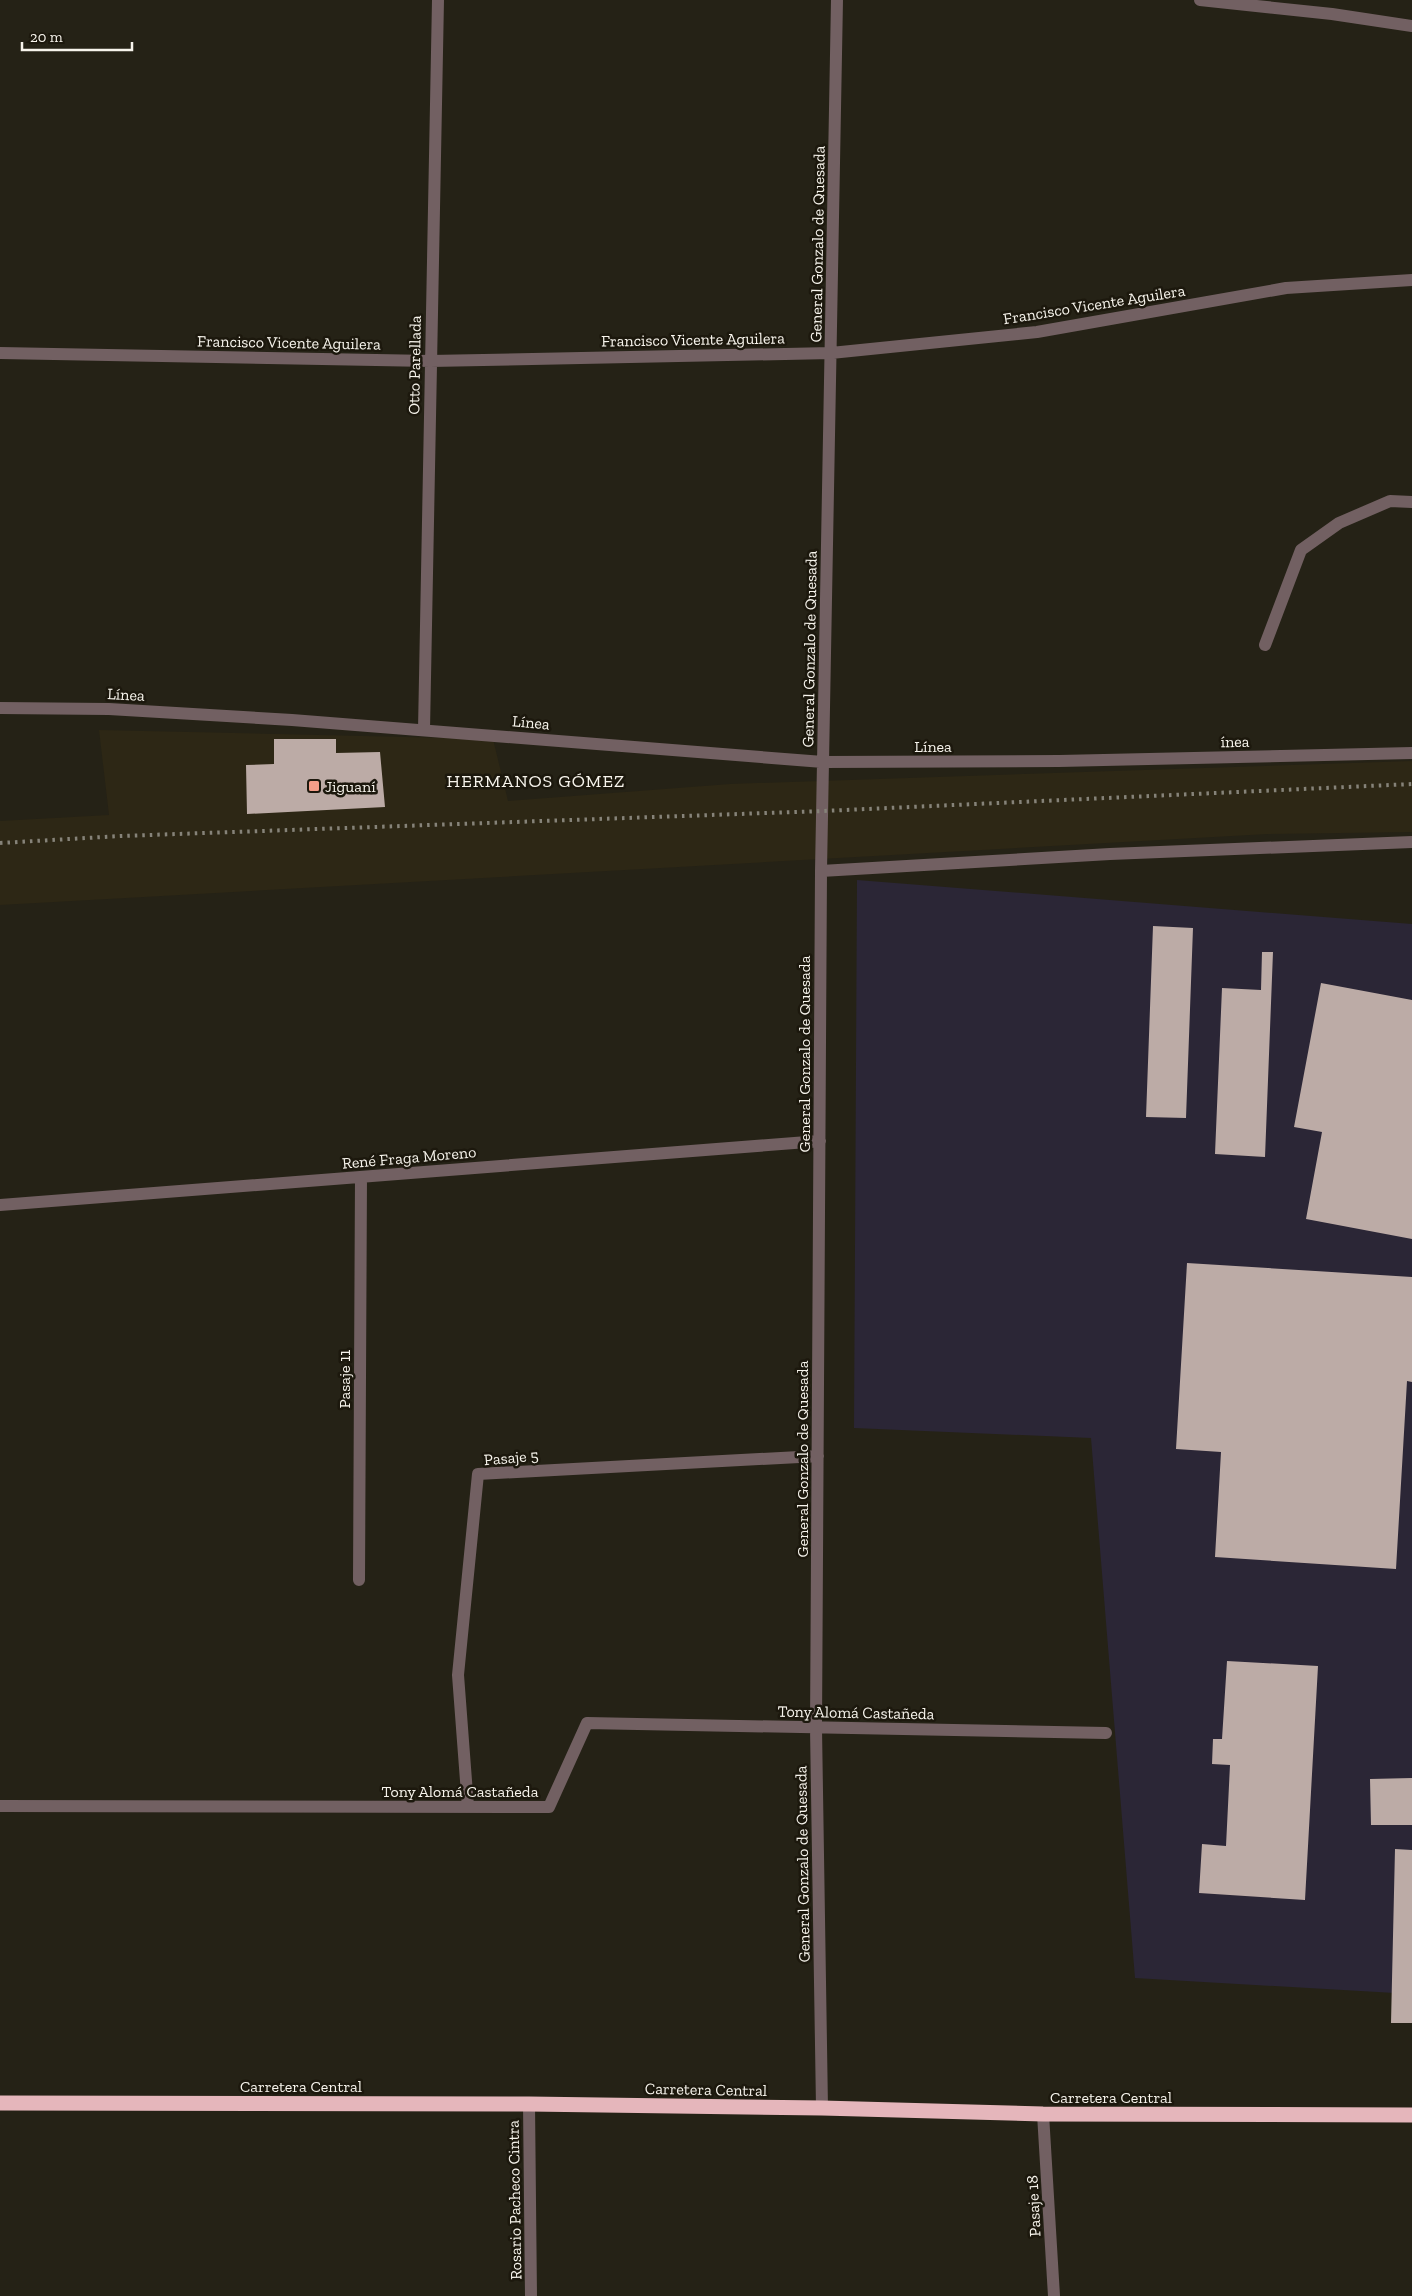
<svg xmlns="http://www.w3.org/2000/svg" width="1412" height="2296" font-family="'Zilla Slab',serif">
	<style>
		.built { fill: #2d2715 }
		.industrial { fill: #2b2636 }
		.building { fill: #bcaba6 }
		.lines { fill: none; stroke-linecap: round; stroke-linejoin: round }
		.minor { stroke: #726062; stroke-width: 12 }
		.highway { stroke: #e5b6bb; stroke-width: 15 }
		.rail { stroke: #868379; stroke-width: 4; stroke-dasharray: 2.5 5; stroke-linecap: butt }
		.poi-dot { fill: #f49e89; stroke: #1c180d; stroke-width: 2 }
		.labels { text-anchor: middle; stroke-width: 5; stroke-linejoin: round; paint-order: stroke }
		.street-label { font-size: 16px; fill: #f7f4ec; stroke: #1c180d }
		.poi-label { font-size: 16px; fill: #f7f4ec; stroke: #1c180d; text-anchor: start }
		.neighbourhood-label { font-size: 18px; letter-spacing: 1px; fill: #f7f4ec; stroke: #1c180d }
	</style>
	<rect width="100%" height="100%" fill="#252216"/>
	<path class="built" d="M99,730L493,739L508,801L730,784L1412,761V832L1268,834L0,905V821L109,815Z"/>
	<path class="industrial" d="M857,880L1412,924V1994L1135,1978L1091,1438L854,1428Z"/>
	<path class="building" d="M274,739H336V753L380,752L385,807L247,814L246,765L274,764Z
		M1153,926L1193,928L1186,1118L1146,1117Z
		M1262,952H1273L1265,1157L1215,1154L1222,988L1261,990Z
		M1321,983L1412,1000V1239L1306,1219L1322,1132L1294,1127Z
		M1187,1263L1412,1277V1382L1407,1381L1396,1569L1215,1557L1221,1452L1176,1449Z
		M1227,1661L1318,1666L1305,1900L1199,1893L1202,1844L1226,1846L1230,1765L1212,1764L1213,1739H1222Z
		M1412,1778V1825H1371L1370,1779Z
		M1395,1849L1412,1850V2023H1391Z"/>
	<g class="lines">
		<path class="minor" d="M1200,0L1332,14L1412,26
			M0,353L430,361L831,353L1037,332L1286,288L1412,280
			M1265,645L1301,550L1339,523L1390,501L1412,502
			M0,708L109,709L292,720L823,762L1059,761L1412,753
			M424,730L438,0
			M821,871L1110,854L1412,842
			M0,1205L820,1141
			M359,1580L361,1177
			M0,1806L549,1807L587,1723L1106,1733
			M468,1807L458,1675L478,1474L818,1456
			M529,2104L531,2296
			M822,2108L816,1728L821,871L837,0
			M1043,2114L1054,2296"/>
		<path class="highway" d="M0,2103L529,2104L822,2108L1043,2114L1412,2115"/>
		<path class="rail" d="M0,843L121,836L823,811L1412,784"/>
	</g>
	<rect class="poi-dot" x="308" y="780" width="12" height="12" rx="2.5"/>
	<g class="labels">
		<g class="street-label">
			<text transform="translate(817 244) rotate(-89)" y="6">General Gonzalo de Quesada</text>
			<text transform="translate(1094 304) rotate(-9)" y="6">Francisco Vicente Aguilera</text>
			<text transform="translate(693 339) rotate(-1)" y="6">Francisco Vicente Aguilera</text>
			<text transform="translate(289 342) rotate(1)" y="6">Francisco Vicente Aguilera</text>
			<text transform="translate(414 365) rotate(-89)" y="6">Otto Parellada</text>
			<text transform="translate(809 649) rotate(-89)" y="6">General Gonzalo de Quesada</text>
			<text transform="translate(126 694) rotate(3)" y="6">Línea</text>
			<text transform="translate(531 722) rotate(5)" y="6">Línea</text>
			<text transform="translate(1235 741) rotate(-1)" y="6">ínea</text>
			<text x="933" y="752">Línea</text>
			<text transform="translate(804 1054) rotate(-90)" y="6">General Gonzalo de Quesada</text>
			<text transform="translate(409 1157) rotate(-5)" y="6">René Fraga Moreno</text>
			<text transform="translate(344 1379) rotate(-90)" y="6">Pasaje 11</text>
			<text transform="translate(511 1457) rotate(-5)" y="6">Pasaje 5</text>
			<text transform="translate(802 1459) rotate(-90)" y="6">General Gonzalo de Quesada</text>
			<text transform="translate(856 1712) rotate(1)" y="6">Tony Alomá Castañeda</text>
			<text x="460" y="1797">Tony Alomá Castañeda</text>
			<text transform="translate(802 1864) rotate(-91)" y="6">General Gonzalo de Quesada</text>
			<text x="301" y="2092">Carretera Central</text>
			<text transform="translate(706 2089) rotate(1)" y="6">Carretera Central</text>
			<text x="1111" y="2103">Carretera Central</text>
			<text transform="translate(514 2200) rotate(-91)" y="6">Rosario Pacheco Cintra</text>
			<text transform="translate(1033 2206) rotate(-93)" y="6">Pasaje 18</text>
		</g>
		<g class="poi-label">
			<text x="325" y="792">Jiguaní</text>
		</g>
		<g class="neighbourhood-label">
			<text x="536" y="787">HERMANOS GÓMEZ</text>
		</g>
	</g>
	<path d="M22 42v8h110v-8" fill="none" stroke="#f7f4ec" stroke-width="2.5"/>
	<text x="30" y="42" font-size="15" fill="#f7f4ec" stroke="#1c180d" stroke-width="4" paint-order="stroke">20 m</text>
</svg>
